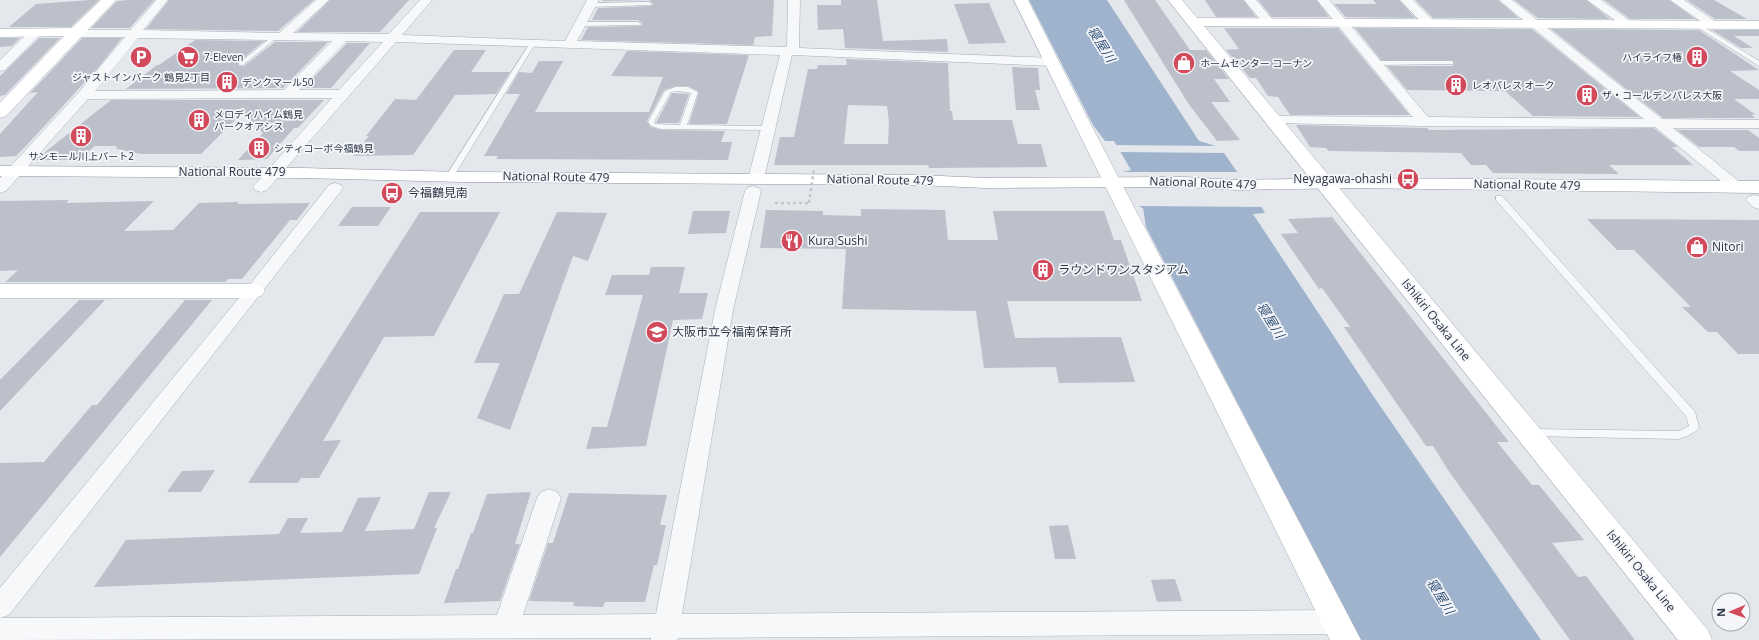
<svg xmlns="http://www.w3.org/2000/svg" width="1759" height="640" font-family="'Open Sans','Noto Sans JP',sans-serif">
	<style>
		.water { fill: #9fb4cc }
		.pier { fill: #e4e7ec }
		.building { fill: #bbc0ca; fill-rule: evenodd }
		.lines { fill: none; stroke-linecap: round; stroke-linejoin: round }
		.lane-casing { stroke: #a9aeb7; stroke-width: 1 }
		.street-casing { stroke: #a9aeb7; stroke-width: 1 }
		.secondary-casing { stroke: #a9aeb7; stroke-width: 1 }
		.highway-casing { stroke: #8b94a3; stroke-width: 1 }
		.path { stroke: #c2c5cb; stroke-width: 2.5; stroke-dasharray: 3 3; stroke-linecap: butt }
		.lane { fill: #f7f8fa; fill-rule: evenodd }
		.street { fill: #f7f8fa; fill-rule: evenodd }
		.secondary { fill: #fff; fill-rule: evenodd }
		.highway { fill: #fff; fill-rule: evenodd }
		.path-bridge { stroke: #c2c5cb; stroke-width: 2.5; stroke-dasharray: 3 3; stroke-linecap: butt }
		.labels { text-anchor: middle; stroke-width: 3.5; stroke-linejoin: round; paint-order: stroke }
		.far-poi-label { font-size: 10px; fill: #2b3445; stroke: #f4f6f9; text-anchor: start }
		.street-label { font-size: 12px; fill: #2b3445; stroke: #f4f6f9 }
		.poi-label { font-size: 12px; fill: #2b3445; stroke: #f4f6f9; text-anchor: start }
		.water-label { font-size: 13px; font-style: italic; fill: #34527a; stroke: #f4f6f9 }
	</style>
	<rect width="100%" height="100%" fill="#e4e7ec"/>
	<path class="water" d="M1029,0H1107L1199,141L1216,146L1224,153L1262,208L1265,213L1253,214L1372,394L1541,640H1361L1146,227L1143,208L1140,207L1122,172L1131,170L1114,141H1105L1093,125Z"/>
	<path class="pier" d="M1114,145L1218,146L1226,153L1118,152Z
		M1120,172H1239L1264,207L1138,206Z"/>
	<path class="building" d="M90,0H99L71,27H9L36,4Z
		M129,0H154L130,28H91L117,1Z
		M169,0H314L278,31L146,29Z
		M330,0H409L380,32H297Z
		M603,0H774L772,36L755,37L753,45L581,40L588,27L640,26L642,25V23L638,20H592L598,8L651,6L653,4L649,0L602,1Z
		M841,0H877L883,41L947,39L948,52L845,48L843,29L818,30L817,5H841Z
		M1124,0H1155L1190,50H1206L1229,79H1214L1230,102H1211L1240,140L1217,141L1188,103Z
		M1205,0H1243L1256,17H1216Z
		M1258,0H1316L1329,17H1272Z
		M1373,0H1399L1415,18L1346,17L1334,4H1377Z
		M1415,0H1498L1519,18H1433Z
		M1514,0H1586L1610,19L1538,18Z
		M1604,0H1669L1695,19H1630Z
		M1687,0H1714L1747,19H1715Z
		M989,3L1006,43L969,44L954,4Z
		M1224,28H1338L1410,115H1290L1278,97L1268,96L1256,78H1250L1226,50L1239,49Z
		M1355,28L1532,29L1640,117L1533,116L1505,91L1407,90L1387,66H1453L1454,62L1451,60H1381Z
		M1551,29L1699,30L1759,70L1730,71L1759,90V99H1734L1756,115L1751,114L1755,118H1663Z
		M1712,30H1759V36H1734L1753,48H1741Z
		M0,38H20L12,46L0,47Z
		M39,38H60L5,95L0,96V76Z
		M82,38H122L97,69L25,147L16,156L0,157V134L38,92L30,93Z
		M195,40L264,41L238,62L239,66H244L275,42H328L283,88L126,89L157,65H159Z
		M347,43H370L331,88H303Z
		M454,50H486L471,72H510L496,94L455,95L413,155L353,156L369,136H366L395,99L416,100Z
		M627,51L749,55L727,124H689L699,92L688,86H675L664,90L647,121L651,127L661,130L725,131L721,142H732L728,160L496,159L498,156H484L520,94H506L519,72L532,73L539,61H563L535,112H649L663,77L611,76Z
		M846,59L948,63L950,111H952L953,120H1012L1018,144H1041L1047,167L929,168L928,165H774L780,137H794L808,69H817L818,65H847ZM848,105L887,106L889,122L888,144H844Z
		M1012,67L1038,68L1040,90H1035L1040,110H1016Z
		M672,93L689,94L679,123H656Z
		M111,100H324L298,128H294L267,159L238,160L263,133L242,113L201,154H141L117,149L116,146H95L78,160H35Z
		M1296,125L1427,128L1429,130L1654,128L1678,147H1672L1693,165H1609L1619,174L1493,173L1486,165H1471L1461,153L1329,151L1326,148L1310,147Z
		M1677,130H1748L1759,138V151H1739L1734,147H1699Z
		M69,200L66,203L154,201L124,231L173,230L199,203L239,202L237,204L310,203L297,220H290L242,279H228L225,282H5L18,270L0,271V201Z
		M352,207H391L378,226H338Z
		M861,209L945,210L948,240H998L993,211H1104L1114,240H1121L1142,301H1007L1015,338L1121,337L1135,382L1059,383L1056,367L984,368L976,311L842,309L846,249L760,248L766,210L823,211V215L861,216Z
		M693,211H730L726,233L688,234Z
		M420,212H500L434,336L384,337L323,441L341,440L319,478H301L298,483H248Z
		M557,212L607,213L588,261L573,256L510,430L477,418L500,363H474L504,294H519Z
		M1332,217L1509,442H1497L1532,485H1539L1584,540L1552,543L1578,577L1586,576L1635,640H1570L1448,470L1433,446H1426L1344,327H1350L1322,288L1319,289L1281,234L1298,233L1288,219Z
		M1587,219L1759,220V354H1738L1717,332H1708L1682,307H1691L1634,250H1617Z
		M651,267H685L679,293H708L702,319L673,320L646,446L586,449L592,427H607L643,295H605L612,275H649Z
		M79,300H105L0,411V380Z
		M185,300H212L0,557V463L44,462L92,405H97Z
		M215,470L201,492H167L182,471Z
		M429,492H451L434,528H437L419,574L94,587L126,540L279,534L288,518H308L300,533L342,532L358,498L381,497L365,531L414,529Z
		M531,492L515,544H520L500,601L444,603L456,569H458L471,533H473L487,494Z
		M569,493L667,495L660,525H666L657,565H654L645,602H605L603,607L573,606L574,602L529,601L548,543H553Z
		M1068,525L1076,559H1055L1049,526Z
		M1175,579L1182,601L1157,602L1151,580Z"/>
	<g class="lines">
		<g class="lane-casing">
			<path id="lane" d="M649,2L652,4L651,5L590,7L587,5L590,3Z
				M638,22L641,24L640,25L580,26L577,24L580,22Z
				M1696,22L1759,61V66L1694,25L1693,24Z
				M273,36L278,37L243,65H239V63Z
				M530,43L535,44L454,176L453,178H447L446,176Z
				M1451,61L1453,62V64L1376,65L1373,63L1376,61Z
				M675,87H688L698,92L687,125L768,126L771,128L768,130L661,129L651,126L648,122L665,91ZM678,91L691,93L680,125L655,124L654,122L671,92Z
				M1496,196H1502L1695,412L1699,427C1694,434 1687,436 1679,439L1528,436L1527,433L1528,430L1532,429L1679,431L1689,426L1686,416L1496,200Z"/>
		</g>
		<g class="street-casing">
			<path id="street" d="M156,0H168L143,30L279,33L316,0H329L293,33L389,34L420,0H432L402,35L565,41L587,0H599L577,41L785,47L787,46L788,0H800L799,48L1052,58L1057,59L1058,62L1057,65L1052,66L792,55L764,179L762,182L756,184L750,182L748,179L780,55L396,42L267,190L261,192L255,190L253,187L332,98L88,99L6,191L0,193V178L79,92L125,37H75L71,36L69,33L71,30H131ZM138,38L332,41L284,90L95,91ZM346,41L383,42L339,90H299Z
				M1244,0H1256L1274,21L1272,24H1264Z
				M1317,0H1329L1428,117L1644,119L1499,0H1512L1662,119L1759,120V128H1673L1746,187L1744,190L1738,192L1732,190L1655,127L1425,126L1268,123L1266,120L1268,117L1273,116L1413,117Z
				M1400,0H1413L1433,20L1435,23L1433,26H1425Z
				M1587,0H1601L1633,23L1631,26H1623Z
				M1670,0H1684L1719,24L1717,27H1709Z
				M35,29L39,30L41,33L39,36L5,70L0,71V60L31,30Z
				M335,183L341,185L343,188L341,191L9,615L0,618V588L248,287L329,185Z
				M753,186L759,188L761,191L733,310L682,614L1337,610L1346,614L1350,622L1346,630L1337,634L678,638L677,640H651V638L0,640V618L497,615L537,498L541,492L549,489L557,492L561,498L523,615L656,614L715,310L745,191L747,188Z
				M1754,195L1759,196V209L1753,207L1746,200L1748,197Z"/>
		</g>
		<g class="secondary-casing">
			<path id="secondary" d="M101,0H116L6,116L0,118V103L64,36L0,37V29L72,28Z
				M1014,0H1028L1091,125L1361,640H1330L1075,125Z
				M1168,0H1182L1197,18L1759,21V29L1204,26L1708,630L1712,640H1678Z
				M0,284H254L261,286L265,291L261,296L254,298H0Z"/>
		</g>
		<g class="highway-casing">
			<path id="highway" d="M0,166L302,168L462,172L918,175L986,178L1184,177L1238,180L1346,178L1759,181V193L1346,188L1238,190L1184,187L986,188L918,185L462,182L302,178L0,176Z"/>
		</g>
		<path class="path" d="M775,203H809"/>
		<use href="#lane" class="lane"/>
		<use href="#street" class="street"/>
		<use href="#secondary" class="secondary"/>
		<use href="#highway" class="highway"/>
		<path class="path-bridge" d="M809,203L814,169"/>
	</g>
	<defs>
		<g id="parking-disc" transform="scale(1.15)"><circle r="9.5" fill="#d1495b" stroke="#f4f6f9"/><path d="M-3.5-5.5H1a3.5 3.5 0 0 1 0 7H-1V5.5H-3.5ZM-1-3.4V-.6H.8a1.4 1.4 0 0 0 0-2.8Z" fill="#fff"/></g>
		<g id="supermarket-disc" transform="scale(1.15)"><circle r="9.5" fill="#d1495b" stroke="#f4f6f9"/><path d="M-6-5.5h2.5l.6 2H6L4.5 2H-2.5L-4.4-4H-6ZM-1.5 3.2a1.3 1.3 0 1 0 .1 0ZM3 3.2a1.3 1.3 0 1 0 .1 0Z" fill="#fff"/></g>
		<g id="building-disc" transform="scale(1.15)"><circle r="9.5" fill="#d1495b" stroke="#f4f6f9"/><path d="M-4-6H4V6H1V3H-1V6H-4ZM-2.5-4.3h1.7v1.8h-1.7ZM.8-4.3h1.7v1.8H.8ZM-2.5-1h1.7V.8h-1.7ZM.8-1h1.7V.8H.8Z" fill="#fff"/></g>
		<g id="shop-disc" transform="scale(1.15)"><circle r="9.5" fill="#d1495b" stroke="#f4f6f9"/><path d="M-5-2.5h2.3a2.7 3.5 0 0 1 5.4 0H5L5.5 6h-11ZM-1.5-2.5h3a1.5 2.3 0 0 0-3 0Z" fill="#fff"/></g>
		<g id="bus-disc" transform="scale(1.15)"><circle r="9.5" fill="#d1495b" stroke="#f4f6f9"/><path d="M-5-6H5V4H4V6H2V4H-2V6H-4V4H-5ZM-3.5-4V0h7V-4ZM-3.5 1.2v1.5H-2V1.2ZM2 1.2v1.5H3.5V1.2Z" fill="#fff"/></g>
		<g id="restaurant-disc" transform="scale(1.15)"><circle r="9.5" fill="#d1495b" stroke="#f4f6f9"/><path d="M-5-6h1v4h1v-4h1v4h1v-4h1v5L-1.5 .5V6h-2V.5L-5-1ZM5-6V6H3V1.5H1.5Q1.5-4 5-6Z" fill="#fff"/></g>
		<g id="school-disc" transform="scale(1.15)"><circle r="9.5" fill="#d1495b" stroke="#f4f6f9"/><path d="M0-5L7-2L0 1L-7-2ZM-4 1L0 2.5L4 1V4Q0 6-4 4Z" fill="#fff"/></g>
	</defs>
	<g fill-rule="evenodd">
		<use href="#parking-disc" x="141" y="57"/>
		<use href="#supermarket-disc" x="188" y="57"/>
		<use href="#building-disc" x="1697" y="57"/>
		<use href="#shop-disc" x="1184" y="63"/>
		<use href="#building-disc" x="227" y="82"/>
		<use href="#building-disc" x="1456" y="85"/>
		<use href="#building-disc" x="1587" y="95"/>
		<use href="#building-disc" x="199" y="120"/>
		<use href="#building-disc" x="81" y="136"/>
		<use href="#building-disc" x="259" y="148"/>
		<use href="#bus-disc" x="1408" y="179"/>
		<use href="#bus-disc" x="392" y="193"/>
		<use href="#restaurant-disc" x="792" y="241"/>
		<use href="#shop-disc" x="1697" y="247"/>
		<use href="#building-disc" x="1043" y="270"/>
		<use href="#school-disc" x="657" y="332"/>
	</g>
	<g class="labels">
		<g class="far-poi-label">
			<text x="204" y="61">7-Eleven</text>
			<text x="1682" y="61" text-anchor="end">ハイライフ椿</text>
			<text x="1200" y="67">ホームセンター コーナン</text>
			<text x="141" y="81" text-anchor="middle">ジャストインパーク 鶴見2丁目</text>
			<text x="242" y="86">デンクマール50</text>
			<text x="1472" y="89">レオパレス オーク</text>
			<text x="1602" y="99">ザ・コールデンパレス大阪</text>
			<text x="214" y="118">メロディハイム鶴見<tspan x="214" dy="12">パークオアシス</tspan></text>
			<text x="274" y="152">シティコーポ今福鶴見</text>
			<text x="81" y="160" text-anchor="middle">サンモール川上パート2</text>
		</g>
		<g class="street-label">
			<text x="232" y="176">National Route 479</text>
			<text transform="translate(556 177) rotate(1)" y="4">National Route 479</text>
			<text transform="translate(880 180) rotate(1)" y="4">National Route 479</text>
			<text transform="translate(1203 183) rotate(2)" y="4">National Route 479</text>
			<text transform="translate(1527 185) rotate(1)" y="4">National Route 479</text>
			<text transform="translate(1436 320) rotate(51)" y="4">Ishikiri Osaka Line</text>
			<text transform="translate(1641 571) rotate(51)" y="4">Ishikiri Osaka Line</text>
		</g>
		<g class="poi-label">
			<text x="1392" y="183" text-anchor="end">Neyagawa-ohashi</text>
			<text x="408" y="197">今福鶴見南</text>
			<text x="808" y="245">Kura Sushi</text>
			<text x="1712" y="251">Nitori</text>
			<text x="1058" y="274">ラウンドワンスタジアム</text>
			<text x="672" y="336">大阪市立今福南保育所</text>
		</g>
		<g class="water-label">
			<text transform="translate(1102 44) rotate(58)" y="5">寝屋川</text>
			<text transform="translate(1271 320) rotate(58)" y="5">寝屋川</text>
			<text transform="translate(1441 596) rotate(58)" y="5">寝屋川</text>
		</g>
	</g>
	<g transform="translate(1731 612) rotate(268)"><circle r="19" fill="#f4f6f9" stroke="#a4a8b1"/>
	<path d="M0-3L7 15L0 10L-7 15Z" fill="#d1495b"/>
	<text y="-6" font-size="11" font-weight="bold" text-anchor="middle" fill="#2b3445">N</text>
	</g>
</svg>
